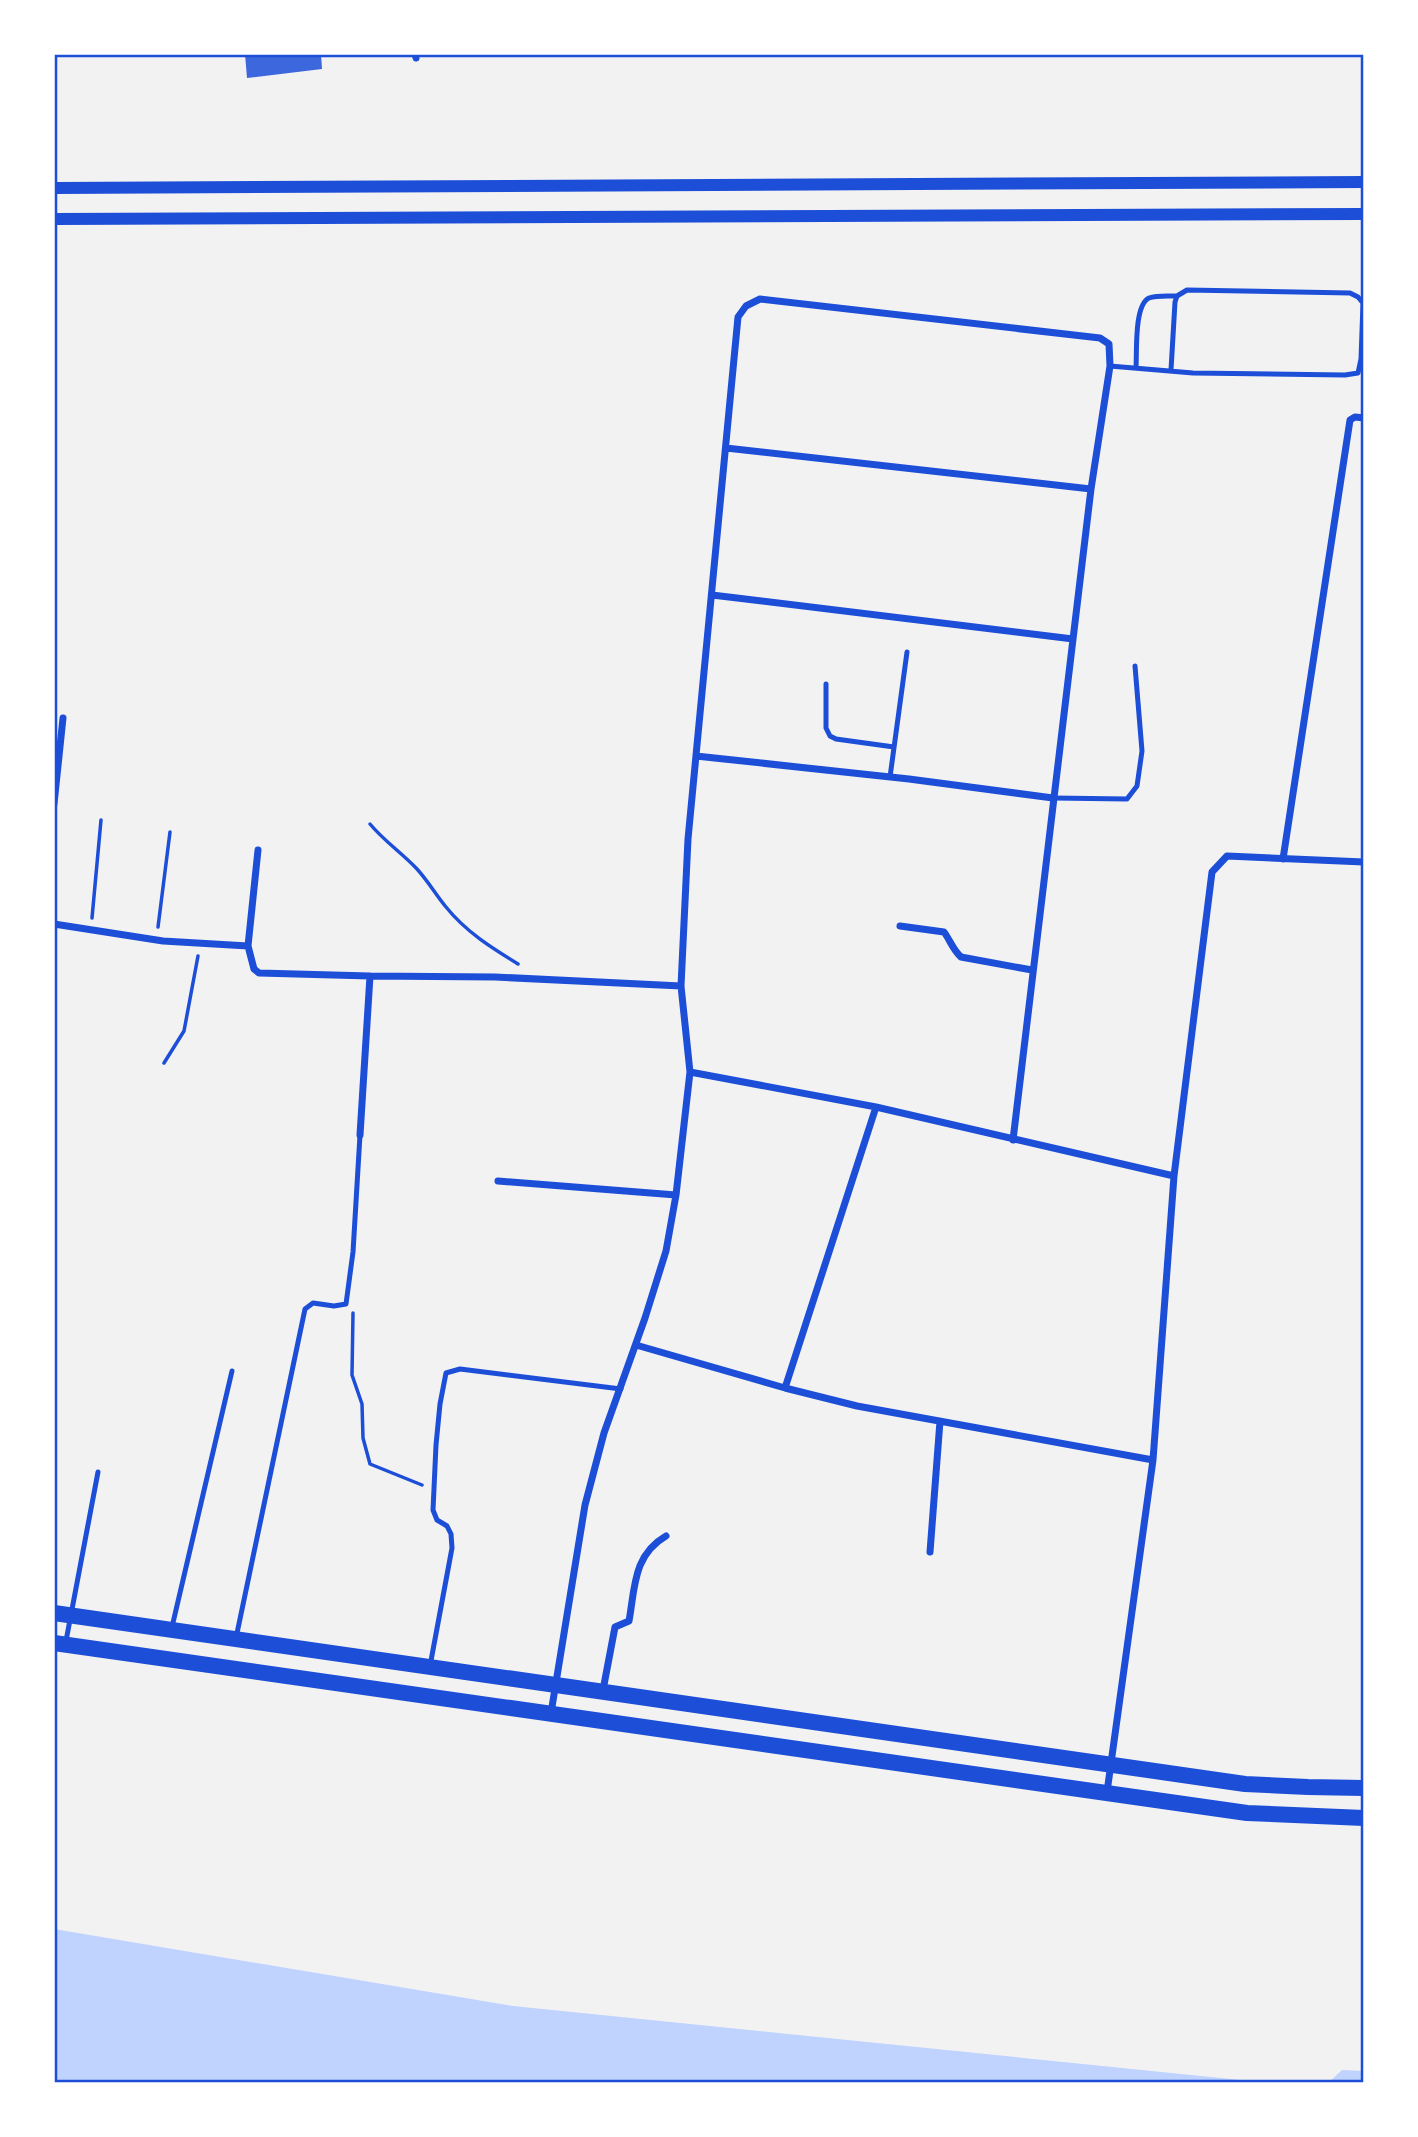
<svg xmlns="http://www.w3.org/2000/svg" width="1418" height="2137" font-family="Overpass,sans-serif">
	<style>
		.water { fill: #bfd3fe }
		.building { fill: #3d67dc }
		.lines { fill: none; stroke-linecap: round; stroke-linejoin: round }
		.path { stroke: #1d4ed8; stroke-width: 3.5 }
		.service { stroke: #1d4ed8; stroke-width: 5 }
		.minor { stroke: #1d4ed8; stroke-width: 7 }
		.tertiary { stroke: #1d4ed8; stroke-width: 12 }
		.trunk { stroke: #1d4ed8; stroke-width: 16 }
		.neatline { fill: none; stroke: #1d4ed8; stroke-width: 2.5 }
	</style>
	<rect width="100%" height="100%" fill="#f2f2f2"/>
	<path class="water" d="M54,1929L513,2006L1270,2083H54Z
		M1342,2070L1364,2071V2083H1328Z"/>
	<path class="building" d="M245,54H321L322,69L247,78Z"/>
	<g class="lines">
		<path class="path" d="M370,824C384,841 402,853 417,869C428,881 436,895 446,907C466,932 492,948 518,964
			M92,918L101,820
			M158,927L170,832
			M164,1063L184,1031L198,956
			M353,1313L352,1375L362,1404L363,1438L370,1464L422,1485"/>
		<path class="service" d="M1110,366L1193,373L1345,375L1358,373L1361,359L1363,303L1358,297L1350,293L1187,290L1177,296L1175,302L1171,370
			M1136,368C1137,352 1134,305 1149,298C1157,295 1168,296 1177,296
			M826,684V728L830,736L836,739L894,747
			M890,777L907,652
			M1053,798L1127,799L1137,786L1142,751L1135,666
			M172,1627L232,1371
			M236,1638L305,1309L313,1303L334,1306L346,1304L353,1252L360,1135
			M66,1641L98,1472
			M430,1666L452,1548L451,1534L447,1526L437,1520L433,1510L436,1445L440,1404L446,1373L460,1369L621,1389"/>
		<path class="minor" d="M415,54L416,58
			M726,448L1091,489
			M712,595L1073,639
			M696,756L909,779L1053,798
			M54,804L63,718
			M1283,859L1350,420L1355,417L1364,418
			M54,924L163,941L248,946L258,850
			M900,926L944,932C950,940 953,950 961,957L1032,970
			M248,946L254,969L259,973L370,976L360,1135
			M370,976L495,977L681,986
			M690,1072L876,1107L1174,1176
			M498,1181L676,1195
			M636,1345L785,1388L857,1406L1153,1460
			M785,1388L876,1107
			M930,1552L940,1421
			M603,1690L615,1627L629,1621C635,1588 633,1555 666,1536
			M551,1713L585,1505L604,1433L645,1318L666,1251L676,1195L690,1072L681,986L688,839L738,317L746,306L760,299L1100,338L1109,344L1110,366L1091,489L1013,1140
			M1107,1792L1153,1460L1174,1176L1212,872L1227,856L1364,862"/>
		<path class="tertiary" d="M54,188L1364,182
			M54,219L1364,214"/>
		<path class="trunk" d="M54,1613L1245,1784L1308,1787L1364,1788
			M54,1643L1247,1813L1364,1818"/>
	</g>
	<rect width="1418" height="2137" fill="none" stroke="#ffffff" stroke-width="112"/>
	<rect x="56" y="56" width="1306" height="2025" class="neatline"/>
</svg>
